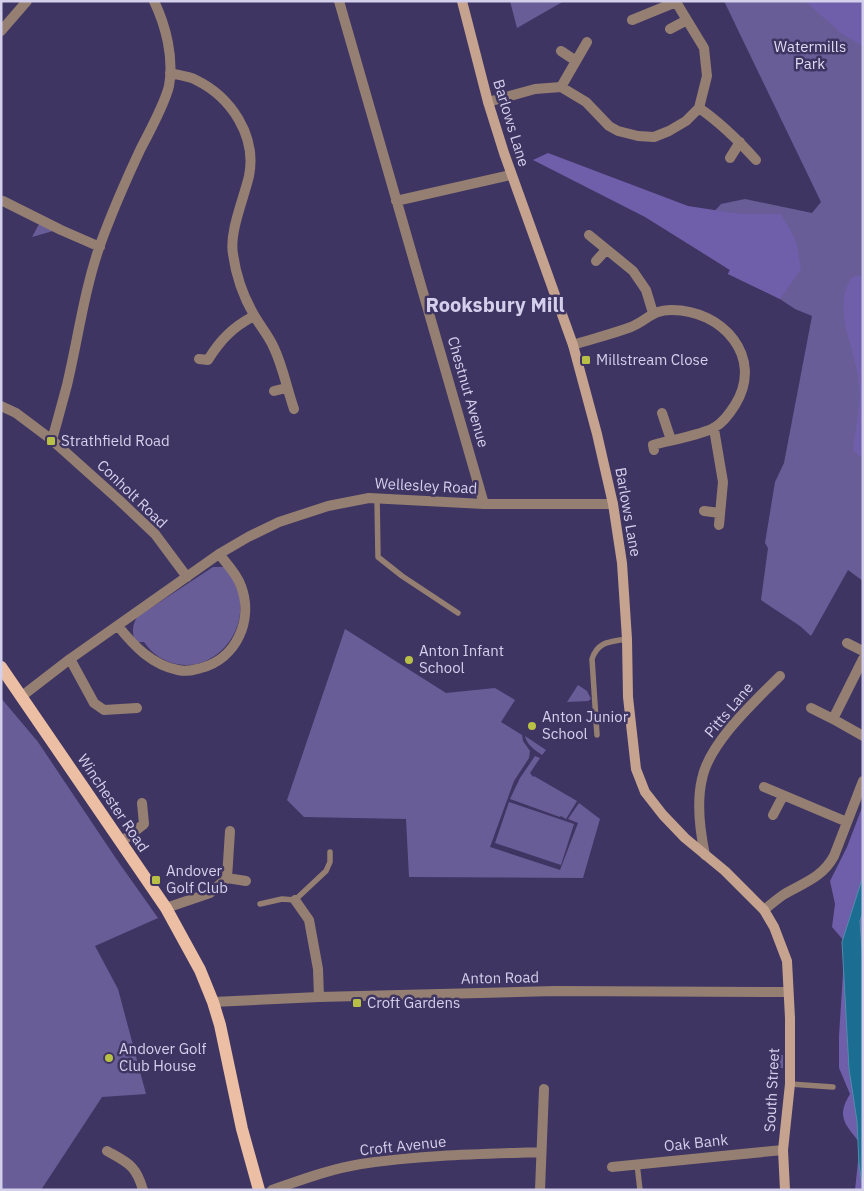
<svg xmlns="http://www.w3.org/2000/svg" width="864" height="1191" font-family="'IBM Plex Sans',sans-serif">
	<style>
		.green { fill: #695d98 }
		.forest { fill: #6f5eaa }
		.water { fill: #1b6e91; stroke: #528bac }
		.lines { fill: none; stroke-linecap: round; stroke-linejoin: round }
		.lane { stroke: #957f72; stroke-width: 5.5 }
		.street { stroke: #957f72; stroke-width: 10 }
		.secondary { stroke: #c6a38e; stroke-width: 10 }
		.primary { stroke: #ecbea3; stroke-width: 12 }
		.poi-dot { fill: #b9c046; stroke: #3f3562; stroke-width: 2 }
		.labels { text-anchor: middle; stroke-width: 5; stroke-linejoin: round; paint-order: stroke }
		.park-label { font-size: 15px; fill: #dfdcf2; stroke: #3f3562 }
		.street-label { font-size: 15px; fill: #d4d0ec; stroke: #3f3562 }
		.poi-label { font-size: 15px; fill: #d4d0ec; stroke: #3f3562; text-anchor: start }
		.district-label { font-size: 20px; font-weight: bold; fill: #d4d0ec; stroke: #3f3562 }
	</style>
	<rect width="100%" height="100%" fill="#3f3562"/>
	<path class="green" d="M510,1H564L517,28Z
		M724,1H863V581L848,570L811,636L800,626L761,600L768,548L765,543L775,482L784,463L812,316L795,309L780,299L728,274L730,270L686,242L721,204L745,199L812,213L821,202Z
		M39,224L53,231L32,237Z
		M213,567H224C227,570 233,574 235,578C237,582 238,589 239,593C250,643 197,686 155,654C151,651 147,646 144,642H135C132,632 132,626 137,617Z
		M345,629L446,693L495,688L515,700L501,722L522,735L523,741L530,751L529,758L514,781L490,847L560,870L578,823L568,819L579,803L600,819L583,878L409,877L406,819L304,817L287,800Z
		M578,685L587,691L591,699L588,701L567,702Z
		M1,698L38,742L117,860L158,918L95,946L118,989L146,1094L102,1097L41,1190H1Z
		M525,736L546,750L542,755C535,750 527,745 525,736Z
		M535,756L540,758L530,773L533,777L534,776L577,801L566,819L561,816L560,817L510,799L520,778Z
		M509,802L574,824L561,865L495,843Z
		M770,1055H783V1068H770Z"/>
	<path class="forest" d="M805,1H863V46L842,34Z
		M548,153L688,206L740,214H781L796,241L801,269L780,299L728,274L730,270L645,217L533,160Z
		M858,275L863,278V456H859L853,450C855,428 861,408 859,386C857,349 831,313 851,278Z
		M863,805V1000H856L863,1039V1190H855L860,1143C845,1124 836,1117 850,1094L839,1068V1036L845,942L832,927L835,904L830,881L847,847Z"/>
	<path class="water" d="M863,876V912L860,921L863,965V1190L859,1164L857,1121L849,1069L842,942Z"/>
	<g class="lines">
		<path class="lane" d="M377,497L378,557L402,576L458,613
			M597,735L592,659C598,641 610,642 627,639
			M260,904L282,899L295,900L326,871L330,862V852
			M790,1084L833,1087
			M637,1164L640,1190"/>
		<path class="street" d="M339,1L484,504
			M670,29L687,20
			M1,31L27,1
			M561,51L576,61
			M170,73C178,75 189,76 196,80C231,97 257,136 249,176C244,198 229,232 233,254C236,276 243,296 254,315C260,326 269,336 274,348C283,367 287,389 294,409
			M561,87L587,42
			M488,102L535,89L561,87L586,102L609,126L618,131L638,136L654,137L669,131L686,121L699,108L707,76L704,48L676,2L632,20
			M699,108C721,123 738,140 756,160
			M730,158L740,142
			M3,201L61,230L100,247
			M396,201L511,175
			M589,235L633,271L646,290L653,313
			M596,261L606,250
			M573,345C592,339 612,334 631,327C648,320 651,310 672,310C722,310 765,357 735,405C730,413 724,422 715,427C706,434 667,441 653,445L654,450
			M199,359L208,360C220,340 233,327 254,316
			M274,391L286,388
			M1,406L16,413L52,440L119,500L155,534L187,577
			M662,413L671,440
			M714,429L723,482L719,525
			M52,440C57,422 62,404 67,385C78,339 84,291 100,245C112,212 126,180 141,148C150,131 165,103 169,86C174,58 166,26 154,1
			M704,511L720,513
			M118,626C134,646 152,665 178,670C187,672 193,670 201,668C236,659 254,620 241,586C237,574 227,564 219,554
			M847,643L863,651
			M70,659L94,703L104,710L137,708
			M863,659L833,719L863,736
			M22,696L70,659L219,554L248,537L279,522L328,506L369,498L484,504H613
			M811,708L833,719
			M764,787L847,822
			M773,815L783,796
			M121,842L144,824L142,803
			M705,855C700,831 696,804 702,779C709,743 754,702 780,676
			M227,878L246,881
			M295,900L309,920L318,969L319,997
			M166,908L210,893L227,878L230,831
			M764,910C770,905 776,900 783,895C803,883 822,878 834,856L863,781
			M213,1002L319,997L555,991L788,992
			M107,1151C128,1163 136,1165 143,1190
			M612,1167L783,1150
			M272,1190C301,1180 330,1169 361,1164C420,1155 481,1154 541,1152
			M540,1190L544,1089"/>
		<path class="secondary" d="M462,1L488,102L504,153L573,345L597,434L613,504L622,563L627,639L628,697L636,769L645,792L663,815L685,838L725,871L764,910L774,927L787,961L790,1018V1084L783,1150L785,1190"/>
		<path class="primary" d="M1,667L166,908L200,970L213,1002L220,1025L242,1129L259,1190"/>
	</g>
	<g class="poi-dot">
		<rect x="581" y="355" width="10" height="10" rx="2.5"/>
		<rect x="46" y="436" width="10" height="10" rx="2.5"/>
		<circle cx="409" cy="660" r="5"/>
		<circle cx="532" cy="726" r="5"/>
		<rect x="151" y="875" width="10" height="10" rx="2.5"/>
		<rect x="352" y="998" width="10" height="10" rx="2.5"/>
		<circle cx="109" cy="1058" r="5"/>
	</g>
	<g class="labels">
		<g class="park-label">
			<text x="810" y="52">Watermills<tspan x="810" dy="17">Park</tspan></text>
		</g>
		<g class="street-label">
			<text transform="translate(511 123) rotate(73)" y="5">Barlows Lane</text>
			<text transform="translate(468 392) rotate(74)" y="5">Chestnut Avenue</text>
			<text transform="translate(426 486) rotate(3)" y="5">Wellesley Road</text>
			<text transform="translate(132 494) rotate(44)" y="5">Conholt Road</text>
			<text transform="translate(628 512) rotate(80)" y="5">Barlows Lane</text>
			<text transform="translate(729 710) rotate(-50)" y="5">Pitts Lane</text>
			<text transform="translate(113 803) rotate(56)" y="5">Winchester Road</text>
			<text transform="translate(500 978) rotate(-1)" y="5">Anton Road</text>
			<text transform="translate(772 1090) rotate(-87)" y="5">South Street</text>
			<text transform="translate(696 1143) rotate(-6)" y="5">Oak Bank</text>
			<text transform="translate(403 1146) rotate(-6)" y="5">Croft Avenue</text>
		</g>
		<g class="poi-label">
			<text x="596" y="365">Millstream Close</text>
			<text x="61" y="446">Strathfield Road</text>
			<text x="419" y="656">Anton Infant<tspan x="419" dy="17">School</tspan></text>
			<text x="542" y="722">Anton Junior<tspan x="542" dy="17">School</tspan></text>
			<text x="166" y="876">Andover<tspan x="166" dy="17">Golf Club</tspan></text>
			<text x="367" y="1008">Croft Gardens</text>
			<text x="119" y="1054">Andover Golf<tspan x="119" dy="17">Club House</tspan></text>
		</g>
		<g class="district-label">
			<text x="495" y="312">Rooksbury Mill</text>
		</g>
	</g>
	<rect width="864" height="1191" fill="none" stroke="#d4d0ec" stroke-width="5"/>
</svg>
